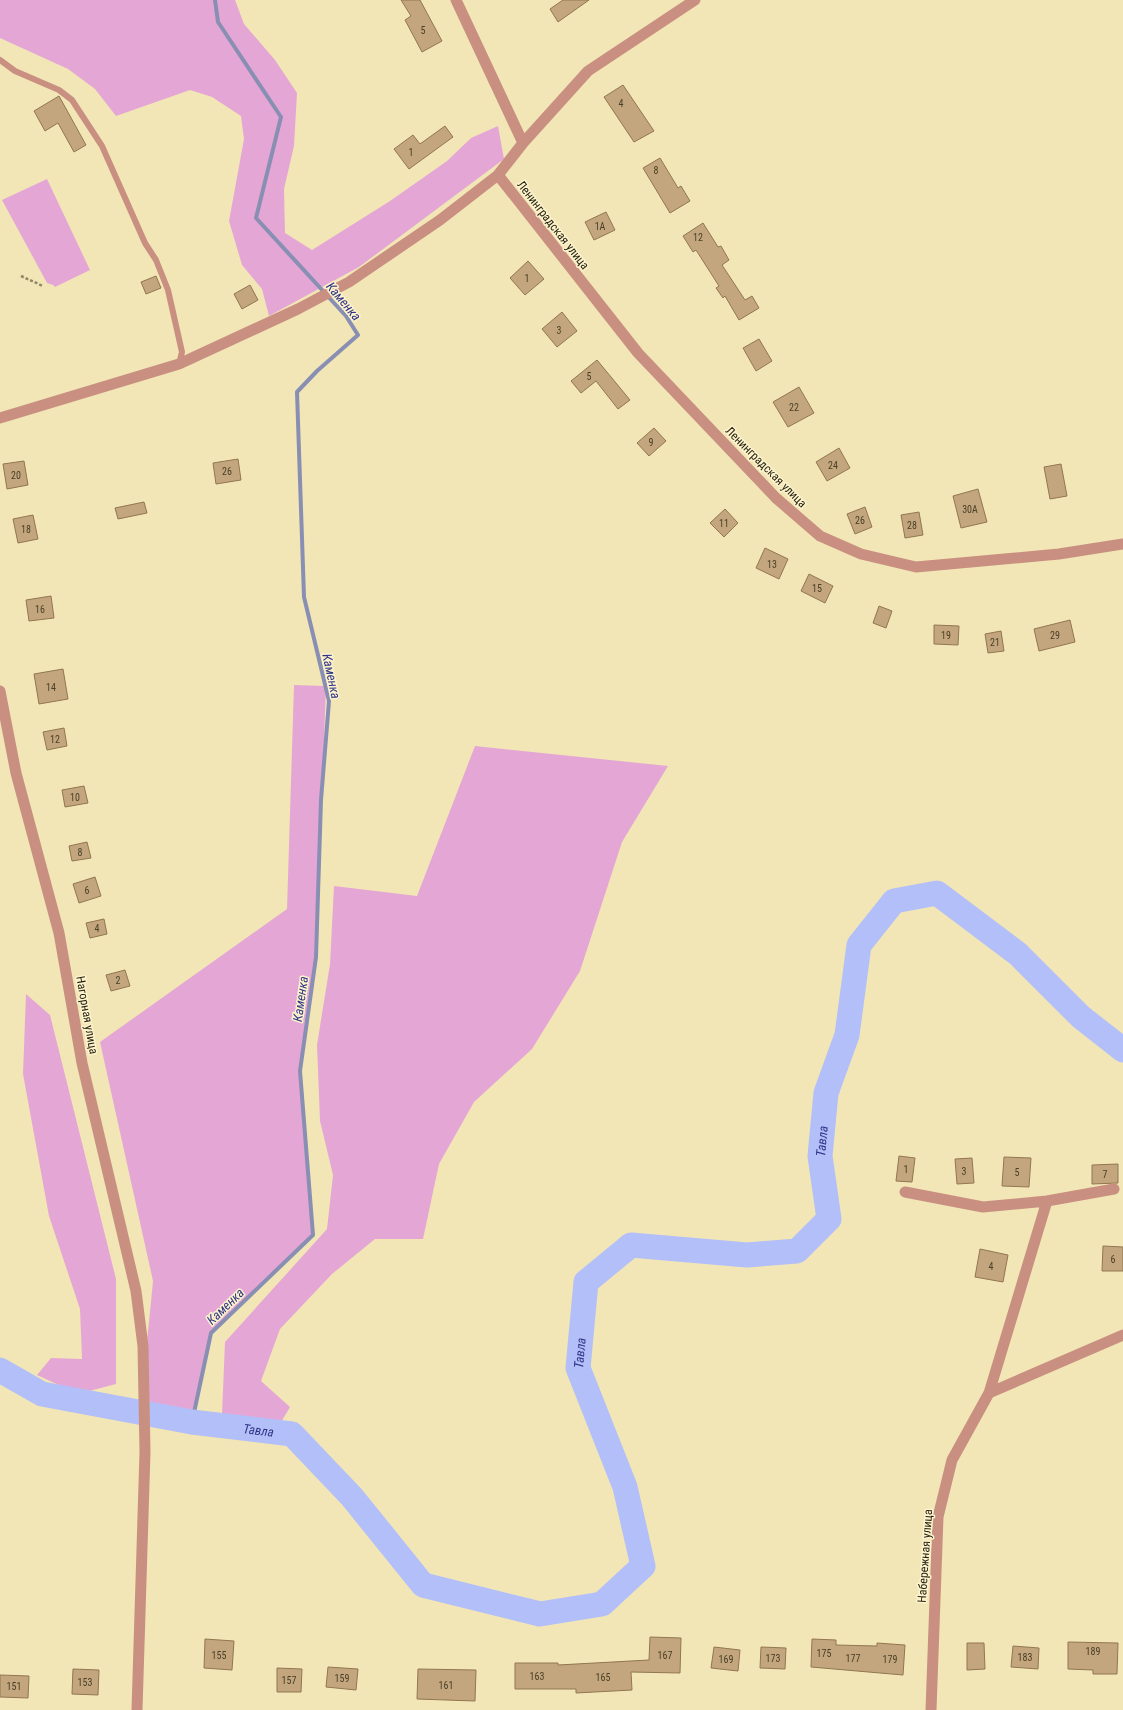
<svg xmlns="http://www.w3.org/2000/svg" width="1123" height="1710" font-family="'Roboto Condensed',sans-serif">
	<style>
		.green { fill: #e4a7d5 }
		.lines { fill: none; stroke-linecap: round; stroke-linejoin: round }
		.stream { stroke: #888fb2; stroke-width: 4 }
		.river { stroke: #b3bff9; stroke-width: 25 }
		.building { fill: #c3a67e; stroke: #917650 }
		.path { stroke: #8f8765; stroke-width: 2.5; stroke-dasharray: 3 2; stroke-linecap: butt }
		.service { stroke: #c99081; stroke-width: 6 }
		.minor { stroke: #c99081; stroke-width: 11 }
		.labels { text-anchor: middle; stroke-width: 3; stroke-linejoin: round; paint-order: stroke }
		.number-label { font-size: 10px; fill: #4a4028 }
		.street-label { font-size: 12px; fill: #221e0b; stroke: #fdf3cd }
		.water-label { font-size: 13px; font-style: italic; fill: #303586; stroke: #fdf3cd }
	</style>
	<rect width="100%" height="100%" fill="#f2e6b6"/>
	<path class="green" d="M0,0H235L244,24L275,60L297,93L294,146L284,189L285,233L312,250L390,201L447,161L471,138L498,126L504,159L359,267L269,316L262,289L242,265L229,221L244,139L241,116L212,97L190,90L116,116L95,89L68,69L0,38Z
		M47,179L90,270L55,287L53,285L47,283L2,200Z
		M294,685L326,686L316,957L300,1071L313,1235L211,1333L192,1422L140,1413L153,1281L100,1042L287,909Z
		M475,746L668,766L622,842L580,971L532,1049L474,1102L439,1164L423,1239H375L332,1274L280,1329L261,1381L290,1407L280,1424L222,1414L225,1342L327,1229L333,1175L320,1121L317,1045L330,964L334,886L417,896Z
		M26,994L50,1015L116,1279V1384L78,1394L37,1375L51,1358L82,1359L80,1309L49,1216L23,1074Z"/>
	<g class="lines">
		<path class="stream" d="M192,1422L211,1333L313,1235L300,1071L316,957L321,800L329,701L304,597L297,392L317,371L358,335L346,316L256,218L281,117L218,22L215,0"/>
		<path class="river" id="s1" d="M0,1370L42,1394L192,1422L292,1434L352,1497L423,1585L540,1614L602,1604L643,1566L625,1487L578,1368L586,1282L631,1245L747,1255L797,1251L829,1219L820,1156L826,1093L847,1035L859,945L894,901L937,893L1018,954L1081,1017L1123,1050"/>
	</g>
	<path class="building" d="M401,0H420L442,41L422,52L405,20L411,16Z
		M563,0H589L558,22L550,9Z
		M623,85L654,131L634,142L604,97Z
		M59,96L86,145L74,152L58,123L45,131L34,111Z
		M445,126L453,137L409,169L394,149L413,135L420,144Z
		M660,158L678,188L681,186L690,201L670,213L643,168Z
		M606,212L615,230L594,240L585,222Z
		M703,223L718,247L721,246L729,260L722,265L745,300L752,296L759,308L739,320L725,296L723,298L716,288L719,286L696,250L693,252L683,236Z
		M528,261L544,279L525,295L510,278Z
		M156,276L161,288L146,294L141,282Z
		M250,285L258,300L242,309L234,294Z
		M562,312L577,331L557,347L542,329Z
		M759,339L772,361L756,371L743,348Z
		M597,360L630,400L618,409L596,381L581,393L571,381Z
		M799,387L814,413L788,427L773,402Z
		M654,428L666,441L649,456L637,443Z
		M839,448L850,468L827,481L816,462Z
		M238,459L241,480L216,484L213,463Z
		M24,461L28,485L7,489L3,464Z
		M1061,464L1067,496L1050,499L1044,467Z
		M978,489L987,522L961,528L953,496Z
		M144,502L147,513L118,519L115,508Z
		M865,507L872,527L855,534L847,514Z
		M725,509L738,523L724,537L710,523Z
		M919,512L923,535L905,538L901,515Z
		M33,515L38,539L18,543L13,519Z
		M765,548L788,559L779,579L756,568Z
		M809,574L833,586L825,603L801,591Z
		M51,596L54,618L29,621L26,600Z
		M879,606L892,611L886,628L873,623Z
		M1070,620L1075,642L1039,651L1034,629Z
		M934,625L959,626L958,645L934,644Z
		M1001,631L1004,651L988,653L985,634Z
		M63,669L68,699L39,704L34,674Z
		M64,728L67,746L47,750L43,732Z
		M84,786L88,803L65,807L62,790Z
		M87,842L91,858L72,861L69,846Z
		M95,877L101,896L79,903L73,884Z
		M104,919L107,934L90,938L86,923Z
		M125,970L130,986L111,991L106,975Z
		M899,1156L915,1158L912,1182L896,1181Z
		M1004,1157L1031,1158L1029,1187L1002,1186Z
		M972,1158L974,1183L957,1184L955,1159Z
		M1118,1164V1183L1092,1184V1165Z
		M1103,1246L1123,1247V1271H1102Z
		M980,1249L1008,1255L1003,1282L975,1277Z
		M650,1637L681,1638L680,1673L631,1672L632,1690L576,1693V1689H515V1663H558V1665L649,1660Z
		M205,1639L234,1641L232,1670L204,1668Z
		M812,1639L836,1640V1645L877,1646V1643L905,1645L903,1675L811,1667Z
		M1068,1642L1118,1643L1117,1674H1093V1670L1068,1669Z
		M967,1643H984L985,1669L967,1670Z
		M1013,1646L1039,1648L1038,1669L1011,1667Z
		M714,1647L740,1650L738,1671L711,1668Z
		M761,1647L786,1648L785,1669L760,1668Z
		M328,1667L358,1669L356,1690L326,1687Z
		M277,1668L302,1669L301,1692H277Z
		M73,1669L99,1670L98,1695L72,1694Z
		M418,1669L476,1670L475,1701L417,1699Z
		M0,1675L29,1676L28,1698L0,1697Z"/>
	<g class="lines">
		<path class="path" d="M21,276L43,286"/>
		<path class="service" d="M0,60L15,71L59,90L72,100L102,146L145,243L156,260L168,290L182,352L179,364"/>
		<path class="minor" d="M456,0L523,143
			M498,175L638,353L776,498L820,536L861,554L916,567L1059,554L1123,544
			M0,418L179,364L298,309L349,282L440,220L498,175L523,143L588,71L695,0
			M0,691L16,773L59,933L82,1063L136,1291L143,1346L145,1452L137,1710
			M905,1192L983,1207L1047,1201
			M989,1393L1047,1201L1114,1189
			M931,1710L938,1517L952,1460L989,1393L1123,1335"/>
	</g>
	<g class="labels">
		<g class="number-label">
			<text x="423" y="34">5</text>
			<text x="621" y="107">4</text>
			<text x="411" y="156">1</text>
			<text x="656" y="174">8</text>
			<text x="600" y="230">1А</text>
			<text x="698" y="241">12</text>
			<text x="527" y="282">1</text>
			<text x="559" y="334">3</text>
			<text x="589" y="380">5</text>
			<text x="794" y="411">22</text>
			<text x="651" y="446">9</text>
			<text x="833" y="469">24</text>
			<text x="227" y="475">26</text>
			<text x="16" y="479">20</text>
			<text x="970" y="513">30А</text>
			<text x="860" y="524">26</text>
			<text x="724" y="527">11</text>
			<text x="912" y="529">28</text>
			<text x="26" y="533">18</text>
			<text x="772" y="568">13</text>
			<text x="817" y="592">15</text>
			<text x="40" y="613">16</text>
			<text x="946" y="639">19</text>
			<text x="1055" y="639">29</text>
			<text x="995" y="646">21</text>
			<text x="51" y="691">14</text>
			<text x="55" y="743">12</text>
			<text x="75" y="801">10</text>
			<text x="80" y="856">8</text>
			<text x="87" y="894">6</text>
			<text x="97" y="932">4</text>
			<text x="118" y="984">2</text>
			<text x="906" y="1173">1</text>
			<text x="964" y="1175">3</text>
			<text x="1017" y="1176">5</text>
			<text x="1105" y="1178">7</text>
			<text x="1113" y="1263">6</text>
			<text x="991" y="1270">4</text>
			<text x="1093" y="1655">189</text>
			<text x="824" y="1657">175</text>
			<text x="219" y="1659">155</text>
			<text x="665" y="1659">167</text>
			<text x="1025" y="1661">183</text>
			<text x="773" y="1662">173</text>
			<text x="853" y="1662">177</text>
			<text x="726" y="1663">169</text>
			<text x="890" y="1663">179</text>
			<text x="537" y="1680">163</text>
			<text x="603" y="1681">165</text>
			<text x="342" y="1682">159</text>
			<text x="289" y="1684">157</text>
			<text x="85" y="1686">153</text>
			<text x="446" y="1689">161</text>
			<text x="14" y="1690">151</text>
		</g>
		<g class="street-label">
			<text transform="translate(553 225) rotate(52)" y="4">Ленинградская улица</text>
			<text transform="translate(766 467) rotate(45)" y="4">Ленинградская улица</text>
			<text transform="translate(87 1015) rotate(80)" y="4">Нагорная улица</text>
			<text transform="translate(925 1556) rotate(-86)" y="4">Набережная улица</text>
		</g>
		<g class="water-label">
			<text transform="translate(344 301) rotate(50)" y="5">Каменка</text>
			<text transform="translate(332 676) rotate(78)" y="5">Каменка</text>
			<text transform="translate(300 999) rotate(-82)" y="5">Каменка</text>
			<text dy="5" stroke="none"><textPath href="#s1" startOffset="1385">Тавла</textPath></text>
			<text transform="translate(225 1306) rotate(-44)" y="5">Каменка</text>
			<text dy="5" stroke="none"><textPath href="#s1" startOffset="965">Тавла</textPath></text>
			<text dy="5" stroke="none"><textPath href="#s1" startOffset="268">Тавла</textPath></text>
		</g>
	</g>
</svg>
